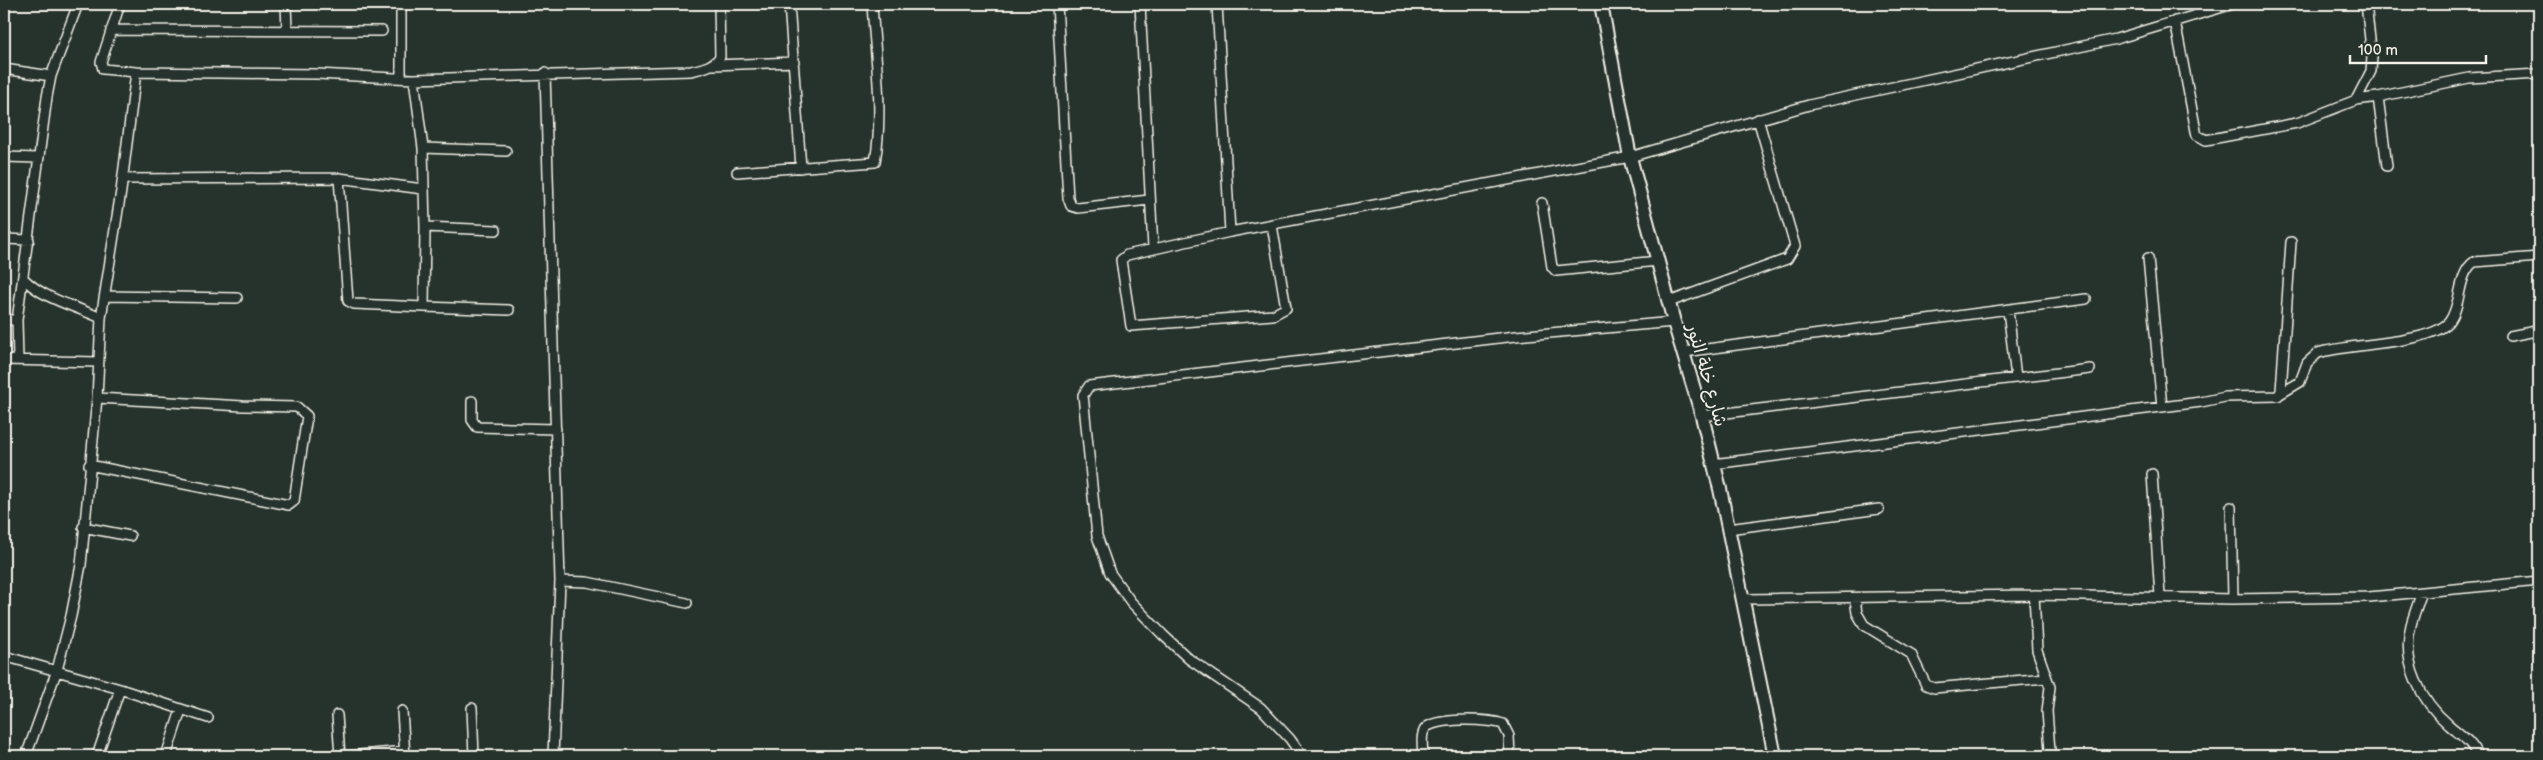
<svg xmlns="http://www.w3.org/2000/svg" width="2543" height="760" font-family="'Balsamiq Sans','Playpen Sans Arabic',sans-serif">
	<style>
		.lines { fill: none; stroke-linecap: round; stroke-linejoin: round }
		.street-casing { stroke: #f4f1e8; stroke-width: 12 }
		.secondary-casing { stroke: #f4f1e8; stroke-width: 16 }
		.street { stroke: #26332d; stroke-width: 9 }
		.secondary { stroke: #26332d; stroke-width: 12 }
		.labels { text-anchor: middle; stroke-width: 4; stroke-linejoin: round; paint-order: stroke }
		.street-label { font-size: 18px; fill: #f4f1e8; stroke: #26332d }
	</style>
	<rect width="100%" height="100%" fill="#26332d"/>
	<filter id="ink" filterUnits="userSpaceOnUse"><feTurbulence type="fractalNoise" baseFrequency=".02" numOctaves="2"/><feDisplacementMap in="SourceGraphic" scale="10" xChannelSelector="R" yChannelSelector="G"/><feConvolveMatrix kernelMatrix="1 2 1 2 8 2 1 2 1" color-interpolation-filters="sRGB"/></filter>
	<g filter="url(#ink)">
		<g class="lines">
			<g class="street-casing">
				<path id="street" d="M120,4L101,62L103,69L136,72L317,74L414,79L691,71C703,68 712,67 720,57L719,4
					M286,4L287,30
					M789,4L801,168
					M1057,4L1068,198L1071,206L1078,208L1149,200
					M1140,4L1153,248
					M1217,4L1230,232
					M2175,21L2196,131L2197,135L2206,140L2297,123L2356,100L2378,97
					M111,30L382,31
					M713,65L794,62
					M4,69L51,76
					M545,73L560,581L553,756
					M401,76V4
					M414,79L423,148L425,227L424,307L509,310
					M2356,100L2371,71L2372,57L2366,4
					M423,148L506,151
					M4,157L38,158
					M2387,166L2378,97L2469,78L2539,74
					M737,172L875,162C884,111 875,55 872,4
					M339,178L348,301L354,304L424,307
					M123,179L339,178L423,189
					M1542,203L1552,267L1556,271L1658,261
					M1272,225L1286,308L1273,315L1131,326L1121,260L1127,255L1230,232L1630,157L1809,105L2116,39L2233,4
					M425,227L496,230
					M4,239L29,240
					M2148,258L2162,407
					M23,278C43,299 75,306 101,318
					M105,296L237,298
					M1669,302L1787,259L1795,246L1758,119
					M2008,310L2016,378
					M4,320H17
					M2510,336L2536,331L2539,338
					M1684,352L2086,299
					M4,360L98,362
					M18,360L17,320L47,97L51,76L78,4
					M2280,394L2300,382L2307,363L2318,353C2350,343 2428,345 2449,322C2462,306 2457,274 2474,262L2539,257
					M472,401V420L477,427L556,429
					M1702,416L2090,369
					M1713,464L2201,402L2225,397L2278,396L2281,391L2291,242
					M89,465L289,505L294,501L307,416L297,407L243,406L97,398
					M2152,474L2160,596
					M2231,507L2233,599
					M83,527L130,536
					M1728,529L1879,509
					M560,581L587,582L687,603
					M2422,592C2418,603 2414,614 2411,625C2401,663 2421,701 2449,725C2459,734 2473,742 2477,756
					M2034,595L2037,650L2050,687L2047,711L2050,751L2047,756
					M1743,599L2034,595L2233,599L2369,597L2539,581
					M1855,599L1857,613L1864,625L1911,654L1926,685L1934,688L2046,678
					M4,656L120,689L208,718
					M472,708L474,756
					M402,711L405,756
					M337,715L340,756
					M26,756L57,670L71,616L81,565L97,398L101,318L121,191L136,72
					M97,756L120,689
					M166,756L181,710
					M349,756L405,751
					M1302,756L1290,739L1261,708L1189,659L1163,635L1131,602L1110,573L1097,536L1083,395L1089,386L1516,336L1674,322
					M1423,756C1423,749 1420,736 1425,729C1433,717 1490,719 1503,724L1509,736L1510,756"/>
			</g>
			<g class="secondary-casing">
				<path id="secondary" d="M1601,4L1630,157L1674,322L1702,416L1720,489L1775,756"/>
			</g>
			<use href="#street" class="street"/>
			<use href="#secondary" class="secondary"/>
		</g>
	</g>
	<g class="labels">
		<g class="street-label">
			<text transform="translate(1707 375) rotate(74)" y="6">شارع خلة النور</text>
		</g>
	</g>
	<rect width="2543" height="760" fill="none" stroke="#26332d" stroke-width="20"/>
	<rect x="10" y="10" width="2523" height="740" fill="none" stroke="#f4f1e8" stroke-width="2" filter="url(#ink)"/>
	<path d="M2350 55v8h136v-8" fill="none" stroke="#f4f1e8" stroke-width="2.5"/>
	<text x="2358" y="55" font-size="15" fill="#f4f1e8" stroke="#26332d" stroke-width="4" paint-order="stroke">100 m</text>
</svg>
